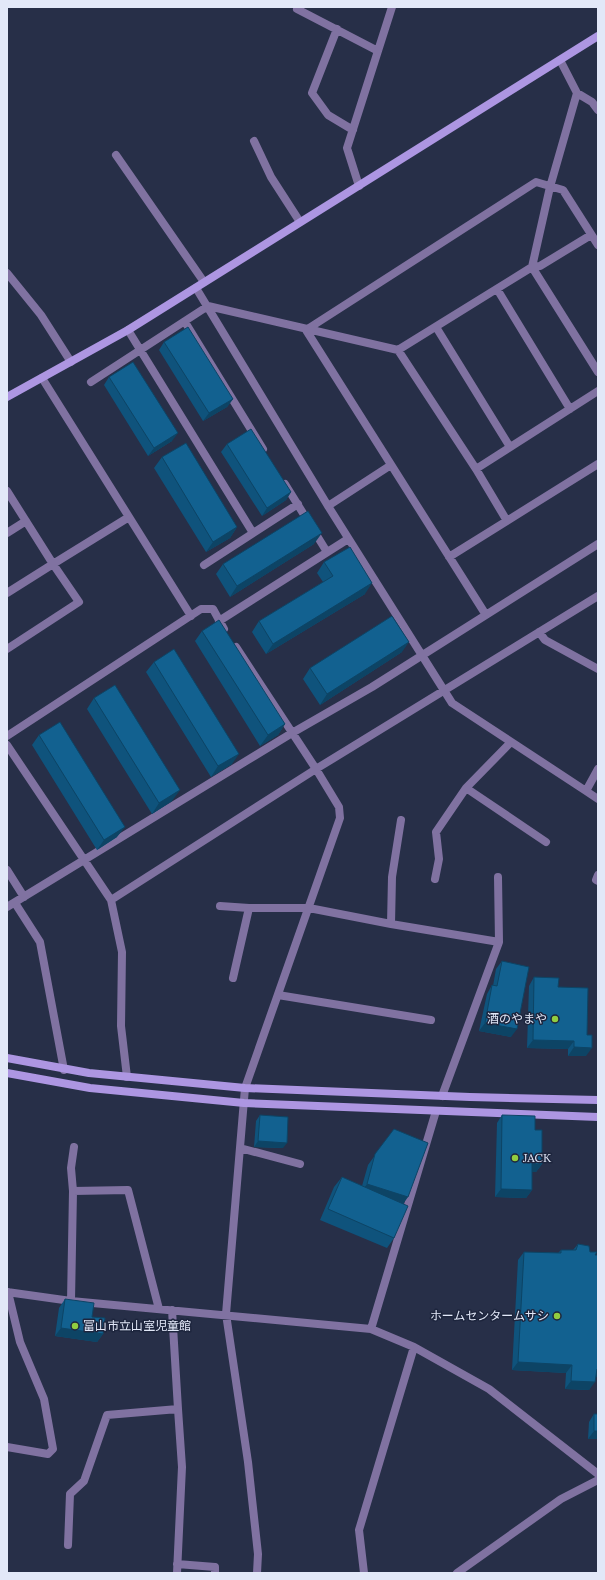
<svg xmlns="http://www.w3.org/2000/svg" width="605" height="1580" font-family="Lora,'Noto Sans JP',serif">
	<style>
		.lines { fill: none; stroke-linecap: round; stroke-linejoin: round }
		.street { stroke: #8072a1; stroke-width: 8 }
		.secondary { stroke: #ad96e2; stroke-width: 8 }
		.wall { fill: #0f537c }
		.shaded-wall { fill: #0d4465 }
		.building { fill: #126190; stroke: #0d4465 }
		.poi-dot { fill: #91cd40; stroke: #1d253d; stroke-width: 1.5 }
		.labels { text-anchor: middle; stroke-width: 3; stroke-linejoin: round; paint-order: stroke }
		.poi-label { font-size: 12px; fill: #e2e8f8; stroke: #1d253d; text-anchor: end }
	</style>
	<rect width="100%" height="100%" fill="#272f48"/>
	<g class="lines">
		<path class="street" d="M297,9L378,51
			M337,29L312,93L328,115L353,130
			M560,60L577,93L550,187L532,267L598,372
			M577,93L592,102L598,110
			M254,141L271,177L300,222
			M116,155L204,282
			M359,186L347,148L392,7
			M591,235L540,266L532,267L398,350L476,469L598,391
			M7,273L41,315L71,362
			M196,288L328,506L452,703L586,791L598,769
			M497,289L570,409
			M185,322L263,449
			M436,327L510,447
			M128,330L253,533
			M306,330L536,182L563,190L598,245
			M306,330L486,615
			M42,378L191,616
			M91,382L208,306L398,350
			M476,469L507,521
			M285,484L327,552
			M7,491L53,564L129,517
			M328,506L391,465
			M7,533L26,521
			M449,557L598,464
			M204,565L298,504
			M7,593L53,564L79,602L7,649
			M219,621L348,539
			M539,632L545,640L598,669
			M236,647L316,769L339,807L340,818L245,1088L226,1314L248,1462L258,1554L257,1573
			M7,736L201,609H213L224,629
			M511,742L466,788L546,842
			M7,745L111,900L316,769L598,596
			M586,791L598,799
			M7,870L24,897
			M598,875L596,880L598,881
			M435,879L439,859L436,832L466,788
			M111,900L122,952L121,1026L127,1077
			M15,903L40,942L64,1070
			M220,906L249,908L233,978
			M7,907L292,733L372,687L598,544
			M249,908H309L391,924L392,877L401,820
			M391,924L499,942
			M278,995L431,1020
			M442,1096L499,942L498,877
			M74,1147L71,1168L73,1191L128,1190L159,1309
			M240,1148L300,1164
			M7,1292L71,1301L371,1329L414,1347L489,1389L598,1474
			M71,1301L73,1191
			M371,1329L436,1111
			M7,1447L48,1454L53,1449L44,1399L20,1342L8,1292
			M68,1545L70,1494L84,1481L107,1415L178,1409L172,1310
			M177,1564L215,1567V1573
			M177,1573L182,1467L178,1409
			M364,1573L359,1530L414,1347
			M457,1573L561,1499L598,1480"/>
		<path class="secondary" d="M7,397L128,330L598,36
			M7,1058L89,1073L245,1088L470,1097L598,1100
			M7,1073L90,1088L244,1103L598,1117"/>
	</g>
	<path class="wall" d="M164,342L233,399L227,407L203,421L159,350Z
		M109,377L172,441L148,456L104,385Z
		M227,444L291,492L286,500L262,516L221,452Z
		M162,457L237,527L230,538L206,552L154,468Z
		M314,544L230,597L216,574L223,564Z
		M324,562L365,594L266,654L252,632L259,621L323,582L317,573Z
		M202,631L285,724L278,735L260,746L195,641Z
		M402,652L320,705L303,679L310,668Z
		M154,662L232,764L211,777L146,672Z
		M94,698L172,801L152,814L87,709Z
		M39,735L117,837L97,850L32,745Z
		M502,961L511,1037L479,1031L487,994L492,985L493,986L496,969Z
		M534,977L558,987L586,1056H568V1049L527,1048L529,986Z
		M260,1115L283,1148L254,1147L256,1121Z
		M502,1115L535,1130L542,1164L536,1172H532V1190L526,1198L495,1197L497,1123Z
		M394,1129L404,1204L394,1238L387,1248L320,1220L334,1187L342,1177L362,1186L368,1165Z
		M578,1244L590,1252L595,1255H598V1377H596L589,1390L565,1389L566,1373L512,1370L518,1260L524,1252L558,1253L561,1250H573Z
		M65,1299L92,1317L103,1334L97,1342L55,1336L59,1308Z
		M594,1414L598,1439H588L589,1422Z"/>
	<path class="shaded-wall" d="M233,399L227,407L203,421L209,413Z
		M178,433L172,441L148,456L154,448Z
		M291,492L286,500L262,516L267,508Z
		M237,527L230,538L206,552L213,542Z
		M322,533L314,544L230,597L237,586Z
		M372,583L365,594L266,654L273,644Z
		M409,642L402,652L320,705L327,694Z
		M285,724L278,735L260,746L268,735Z
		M239,754L232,764L211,777L218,766Z
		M180,790L172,801L152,814L159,803Z
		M125,827L117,837L97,850L104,840Z
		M485,1023L517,1029L511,1037L479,1031Z
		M533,1040L574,1041L568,1049L527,1048Z
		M574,1047L592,1048L586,1056H568Z
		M258,1141L287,1143L283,1148L254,1147Z
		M532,1164H542L536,1172H527Z
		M367,1184L408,1197L401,1207L359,1195Z
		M501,1189L532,1190L526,1198L495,1197Z
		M61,1328L103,1334L97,1342L55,1336Z
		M518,1362L572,1365L566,1373L512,1370Z
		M597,1369H598V1377H591Z
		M571,1381L595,1382L589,1390L565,1389Z
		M594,1431H598V1439H588Z"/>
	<path class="building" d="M188,327L233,399L209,413L164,342Z
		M133,362L178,433L154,448L109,377Z
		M251,429L291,492L267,508L227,444Z
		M186,443L237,527L213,542L162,457Z
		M308,511L322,533L237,586L223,564Z
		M350,547L372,583L273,644L259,621L333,576L324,562Z
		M392,616L409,642L327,694L310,668Z
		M219,620L285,724L268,735L202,631Z
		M174,649L239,754L218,766L154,662Z
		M115,685L180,790L159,803L94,698Z
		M60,722L125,827L104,840L39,735Z
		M502,961L529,967L517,1029L485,1023L492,985L497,986Z
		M534,977L559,978L558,987L588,988L587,1035H592V1048L574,1047V1041L533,1040Z
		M260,1115L288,1117L287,1143L258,1141Z
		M502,1115L535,1116V1130H542V1164H532V1190L501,1189Z
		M394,1129L428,1143L408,1197L367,1184L375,1154Z
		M342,1177L408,1206L394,1238L328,1209Z
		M578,1244L589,1246L590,1252H597L595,1255H598V1369H597L595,1382L571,1381L572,1365L518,1362L524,1252L561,1253V1250H576Z
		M65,1299L94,1303L92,1317L105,1318L103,1334L61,1328Z
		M594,1414H598V1431H594Z"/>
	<g class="poi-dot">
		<circle cx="555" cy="1019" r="4"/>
		<circle cx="515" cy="1158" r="4"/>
		<circle cx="557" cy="1316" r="4"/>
		<circle cx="75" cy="1326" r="4"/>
	</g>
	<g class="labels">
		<g class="poi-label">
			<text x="547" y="1023">酒のやまや</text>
			<text x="523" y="1162" text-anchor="start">JACK</text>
			<text x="549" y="1320">ホームセンタームサシ</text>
			<text x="83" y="1330" text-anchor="start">富山市立山室児童館</text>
		</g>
	</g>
	<rect width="605" height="1580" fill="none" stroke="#e2e8f8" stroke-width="16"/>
</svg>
